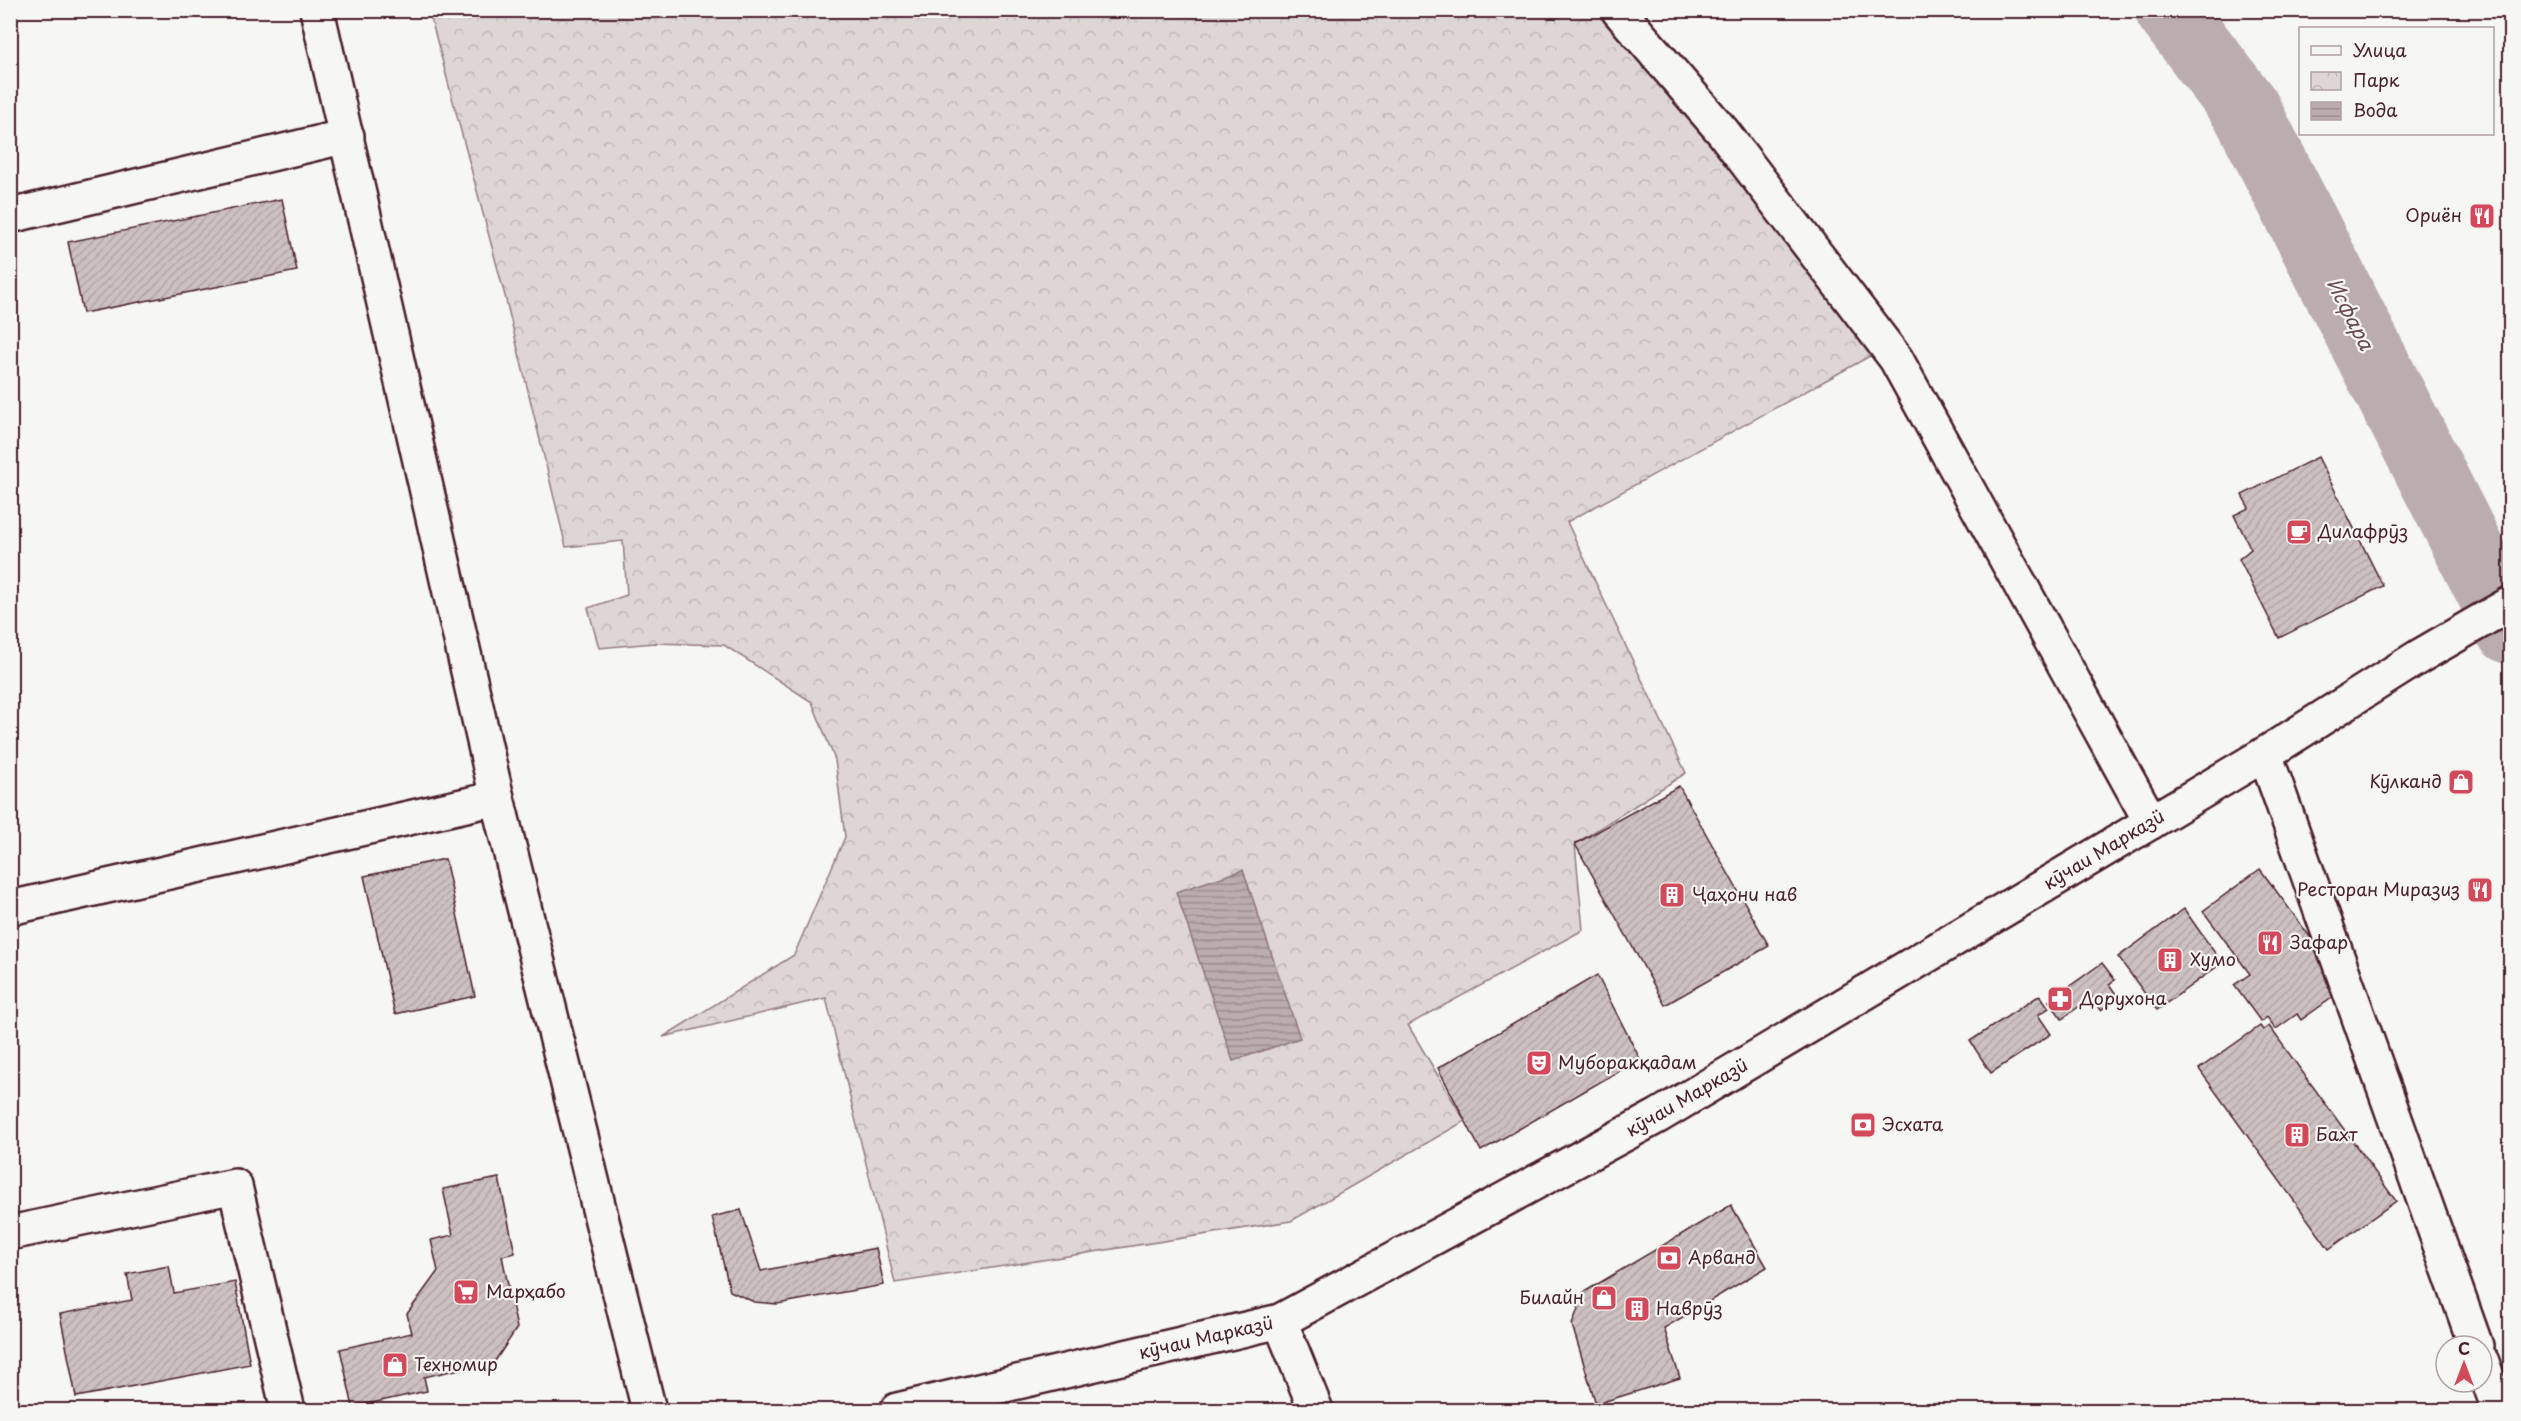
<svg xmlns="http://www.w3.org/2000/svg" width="2521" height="1421" font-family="'Playpen Sans',sans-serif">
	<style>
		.park { fill: url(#park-crowns); stroke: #947a80; stroke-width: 1.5 }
		.water { fill: url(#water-rules); stroke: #8e747a; stroke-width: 1.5 }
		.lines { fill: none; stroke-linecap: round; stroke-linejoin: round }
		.river { stroke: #bbadae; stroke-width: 70 }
		.building { fill: url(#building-hatch); stroke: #4a1f2b; stroke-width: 1.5 }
		.street-casing { stroke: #4a1f2b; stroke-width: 38 }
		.secondary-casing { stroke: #4a1f2b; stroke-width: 38 }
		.primary-casing { stroke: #4a1f2b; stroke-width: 38 }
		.street { stroke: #f6f6f2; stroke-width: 33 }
		.secondary { stroke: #f6f6f2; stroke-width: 33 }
		.primary { stroke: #f6f6f2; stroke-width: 33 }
		.labels { text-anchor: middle; stroke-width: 4.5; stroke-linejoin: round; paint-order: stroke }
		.poi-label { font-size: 18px; fill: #4a1f2b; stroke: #f6f6f2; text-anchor: start }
		.street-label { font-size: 18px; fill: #4a1f2b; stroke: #f6f6f2 }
		.water-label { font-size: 20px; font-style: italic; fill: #6c4a52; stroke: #f6f6f2 }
	</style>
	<defs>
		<pattern id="park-crowns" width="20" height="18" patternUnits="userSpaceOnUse" patternTransform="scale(1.5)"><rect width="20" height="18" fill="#ddd6d5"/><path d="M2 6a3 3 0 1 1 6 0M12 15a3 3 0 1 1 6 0" fill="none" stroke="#bfb7b7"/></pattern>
		<pattern id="water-rules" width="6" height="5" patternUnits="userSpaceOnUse" patternTransform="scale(1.5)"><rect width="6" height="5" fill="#bbadae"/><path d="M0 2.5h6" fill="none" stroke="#9a8c8e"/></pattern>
		<pattern id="building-hatch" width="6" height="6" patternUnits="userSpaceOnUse" patternTransform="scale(1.5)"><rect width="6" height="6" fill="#ccc1c0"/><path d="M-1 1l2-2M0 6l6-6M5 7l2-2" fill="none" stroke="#b1a5a5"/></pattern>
	</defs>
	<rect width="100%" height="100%" fill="#f6f6f2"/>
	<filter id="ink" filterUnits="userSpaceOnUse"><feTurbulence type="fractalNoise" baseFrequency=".0167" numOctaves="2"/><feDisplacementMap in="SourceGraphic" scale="12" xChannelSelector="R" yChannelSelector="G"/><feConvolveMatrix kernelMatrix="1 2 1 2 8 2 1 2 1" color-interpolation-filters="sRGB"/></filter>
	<g filter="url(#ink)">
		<path class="park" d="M429,11H1609L1892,344L1567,522L1686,773L1575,844L1583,930L1408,1025L1465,1121L1291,1221L895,1283L826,998L663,1037L794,955L845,837L835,760L812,702L724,645L654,643L599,648L588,608L627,595L623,541L566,547L505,296Z"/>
		<path class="water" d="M1243,870L1300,1038L1233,1061L1176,892Z"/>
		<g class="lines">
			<path class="river" d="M2170,10L2246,110L2510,629"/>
		</g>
		<path class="building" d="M282,199L297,271L83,313L68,242Z
			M2318,457L2383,586L2279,638L2239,559L2251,549L2234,515L2249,508L2242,495Z
			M1679,786L1769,946L1665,1005L1575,844Z
			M445,859L475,996L395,1014L364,876Z
			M2260,869L2347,987L2301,1020L2297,1014L2276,1029L2267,1017L2261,1022L2234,985L2250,974L2203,911Z
			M2184,909L2222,963L2157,1010L2118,957Z
			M2102,963L2115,980L2109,984L2118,997L2101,1010L2092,997L2062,1019L2049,1001Z
			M1597,975L1640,1059L1481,1151L1438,1068Z
			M2040,995L2049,1008L2038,1015L2051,1034L1991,1073L1970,1041Z
			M2260,1026L2263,1030L2269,1026L2396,1201L2329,1249L2199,1069Z
			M499,1178L515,1253L502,1256L517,1328L495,1361L424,1377L427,1391L353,1407L340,1349L412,1333L407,1314L438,1271L431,1240L453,1235L443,1189Z
			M1731,1205L1767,1267L1664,1328L1680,1378L1596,1404L1572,1325L1584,1292Z
			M741,1210L761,1271L876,1248L884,1285L777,1304L754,1302L730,1291L712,1217Z
			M169,1266L174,1293L235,1282L250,1364L76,1397L60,1314L132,1300L127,1274Z"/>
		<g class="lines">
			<g class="street-casing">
				<path id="street" d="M1618,10L1723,132L1896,359L2151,822
					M10,216L347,136
					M2265,754L2476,1346
					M10,908L497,798
					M10,1233L235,1186L288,1410
					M1280,1321L1316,1410
					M2482,1362L2499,1410"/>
			</g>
			<g class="secondary-casing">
				<path id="secondary" d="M897,1410L1280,1321L1658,1116L2265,754L2420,656L2510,604"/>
			</g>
			<g class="primary-casing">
				<path id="primary" d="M317,10L497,798L649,1410"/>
			</g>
			<use href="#street" class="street"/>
			<use href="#secondary" class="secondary"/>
			<use href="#primary" class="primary"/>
		</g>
	</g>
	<defs>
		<g id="restaurant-square" transform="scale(1.35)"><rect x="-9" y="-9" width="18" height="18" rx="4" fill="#d1495b" stroke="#f6f6f2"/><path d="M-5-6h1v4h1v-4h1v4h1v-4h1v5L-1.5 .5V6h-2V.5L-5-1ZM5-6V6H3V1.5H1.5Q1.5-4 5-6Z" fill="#fff"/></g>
		<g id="cafe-square" transform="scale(1.35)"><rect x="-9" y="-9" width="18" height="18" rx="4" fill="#d1495b" stroke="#f6f6f2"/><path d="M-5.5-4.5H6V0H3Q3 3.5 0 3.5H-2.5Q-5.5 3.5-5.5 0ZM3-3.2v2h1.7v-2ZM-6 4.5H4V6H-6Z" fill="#fff"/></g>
		<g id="shop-square" transform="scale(1.35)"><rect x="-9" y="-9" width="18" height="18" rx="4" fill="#d1495b" stroke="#f6f6f2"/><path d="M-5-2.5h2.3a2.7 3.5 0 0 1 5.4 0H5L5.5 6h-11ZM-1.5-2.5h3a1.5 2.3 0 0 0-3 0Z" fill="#fff"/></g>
		<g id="building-square" transform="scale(1.35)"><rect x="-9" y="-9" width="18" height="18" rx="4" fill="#d1495b" stroke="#f6f6f2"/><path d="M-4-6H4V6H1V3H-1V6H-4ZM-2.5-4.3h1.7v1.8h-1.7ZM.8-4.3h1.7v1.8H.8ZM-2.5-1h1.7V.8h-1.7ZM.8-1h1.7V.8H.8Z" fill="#fff"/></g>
		<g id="pharmacy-square" transform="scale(1.35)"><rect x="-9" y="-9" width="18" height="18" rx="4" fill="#d1495b" stroke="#f6f6f2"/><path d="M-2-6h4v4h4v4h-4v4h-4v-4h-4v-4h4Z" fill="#fff"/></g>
		<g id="theatre-square" transform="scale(1.35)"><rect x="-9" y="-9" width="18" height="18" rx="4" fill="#d1495b" stroke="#f6f6f2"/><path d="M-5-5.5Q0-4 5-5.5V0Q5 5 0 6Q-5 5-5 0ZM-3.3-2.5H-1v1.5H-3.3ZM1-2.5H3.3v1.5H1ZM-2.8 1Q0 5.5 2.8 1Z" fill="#fff"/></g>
		<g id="bank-square" transform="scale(1.35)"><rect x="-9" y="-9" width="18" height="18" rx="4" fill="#d1495b" stroke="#f6f6f2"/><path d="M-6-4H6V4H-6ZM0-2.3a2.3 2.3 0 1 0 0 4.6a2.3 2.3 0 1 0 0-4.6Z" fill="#fff"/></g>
		<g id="supermarket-square" transform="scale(1.35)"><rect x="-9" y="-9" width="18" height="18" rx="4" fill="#d1495b" stroke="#f6f6f2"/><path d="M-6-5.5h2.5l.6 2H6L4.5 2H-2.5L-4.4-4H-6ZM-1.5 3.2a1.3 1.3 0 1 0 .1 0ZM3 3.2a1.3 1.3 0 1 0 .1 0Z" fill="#fff"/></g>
	</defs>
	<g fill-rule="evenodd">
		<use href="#restaurant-square" x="2482" y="216"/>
		<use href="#cafe-square" x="2299" y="532"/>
		<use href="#shop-square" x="2461" y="782"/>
		<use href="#restaurant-square" x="2480" y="890"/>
		<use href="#building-square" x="1672" y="895"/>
		<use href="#restaurant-square" x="2270" y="943"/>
		<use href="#building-square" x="2170" y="960"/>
		<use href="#pharmacy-square" x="2060" y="999"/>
		<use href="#theatre-square" x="1539" y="1063"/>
		<use href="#bank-square" x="1863" y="1125"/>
		<use href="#building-square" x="2297" y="1135"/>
		<use href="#bank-square" x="1669" y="1258"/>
		<use href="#supermarket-square" x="466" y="1292"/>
		<use href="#shop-square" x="1604" y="1298"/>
		<use href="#building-square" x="1637" y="1309"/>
		<use href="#shop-square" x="395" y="1365"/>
	</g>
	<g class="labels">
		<g class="poi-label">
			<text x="2462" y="222" text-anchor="end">Ориён</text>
			<text x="2318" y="538">Дилафрӯз</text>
			<text x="2442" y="788" text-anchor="end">Кӯлканд</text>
			<text x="2460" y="896" text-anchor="end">Ресторан Миразиз</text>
			<text x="1692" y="901">Ҷаҳони нав</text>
			<text x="2290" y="949">Зафар</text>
			<text x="2190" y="966">Хумо</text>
			<text x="2080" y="1005">Дорухона</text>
			<text x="1558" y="1069">Муборакқадам</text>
			<text x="1882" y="1131">Эсхата</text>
			<text x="2316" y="1141">Бахт</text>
			<text x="1688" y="1264">Арванд</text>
			<text x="486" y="1298">Марҳабо</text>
			<text x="1584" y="1304" text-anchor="end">Билайн</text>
			<text x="1656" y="1315">Наврӯз</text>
			<text x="414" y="1371">Техномир</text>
		</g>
		<g class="street-label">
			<text transform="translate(2104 850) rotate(-31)" y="6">кӯчаи Марказӣ</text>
			<text transform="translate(1687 1098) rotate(-30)" y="6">кӯчаи Марказӣ</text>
			<text transform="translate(1206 1338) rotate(-13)" y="6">кӯчаи Марказӣ</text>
		</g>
		<g class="water-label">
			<text transform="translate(2350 314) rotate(63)" y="7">Исфара</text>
		</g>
	</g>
	<rect width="2521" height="1421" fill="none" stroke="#f6f6f2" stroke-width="36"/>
	<rect x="18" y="18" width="2485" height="1385" fill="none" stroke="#4a1f2b" stroke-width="2" filter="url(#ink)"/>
	<rect x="2299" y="27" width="195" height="108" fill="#f6f6f2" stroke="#b1a0a2" stroke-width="1.5"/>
	<rect x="2311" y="46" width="30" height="9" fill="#f6f6f2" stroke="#b1a0a2" stroke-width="1.5"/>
	<text x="2353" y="57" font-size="18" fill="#4a1f2b">Улица</text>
	<rect x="2311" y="72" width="30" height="18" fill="url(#park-crowns)" stroke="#b1a0a2" stroke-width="1.5"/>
	<text x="2353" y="87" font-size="18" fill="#4a1f2b">Парк</text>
	<rect x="2311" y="102" width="30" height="18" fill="url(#water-rules)" stroke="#b1a0a2" stroke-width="1.5"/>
	<text x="2353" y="117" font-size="18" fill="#4a1f2b">Вода</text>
	<g transform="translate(2464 1364)"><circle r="28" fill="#f6f6f2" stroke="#b1a0a2" stroke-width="1.5"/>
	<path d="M0-4.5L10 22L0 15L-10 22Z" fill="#d1495b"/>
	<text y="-9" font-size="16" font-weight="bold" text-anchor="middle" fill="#4a1f2b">С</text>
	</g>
</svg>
